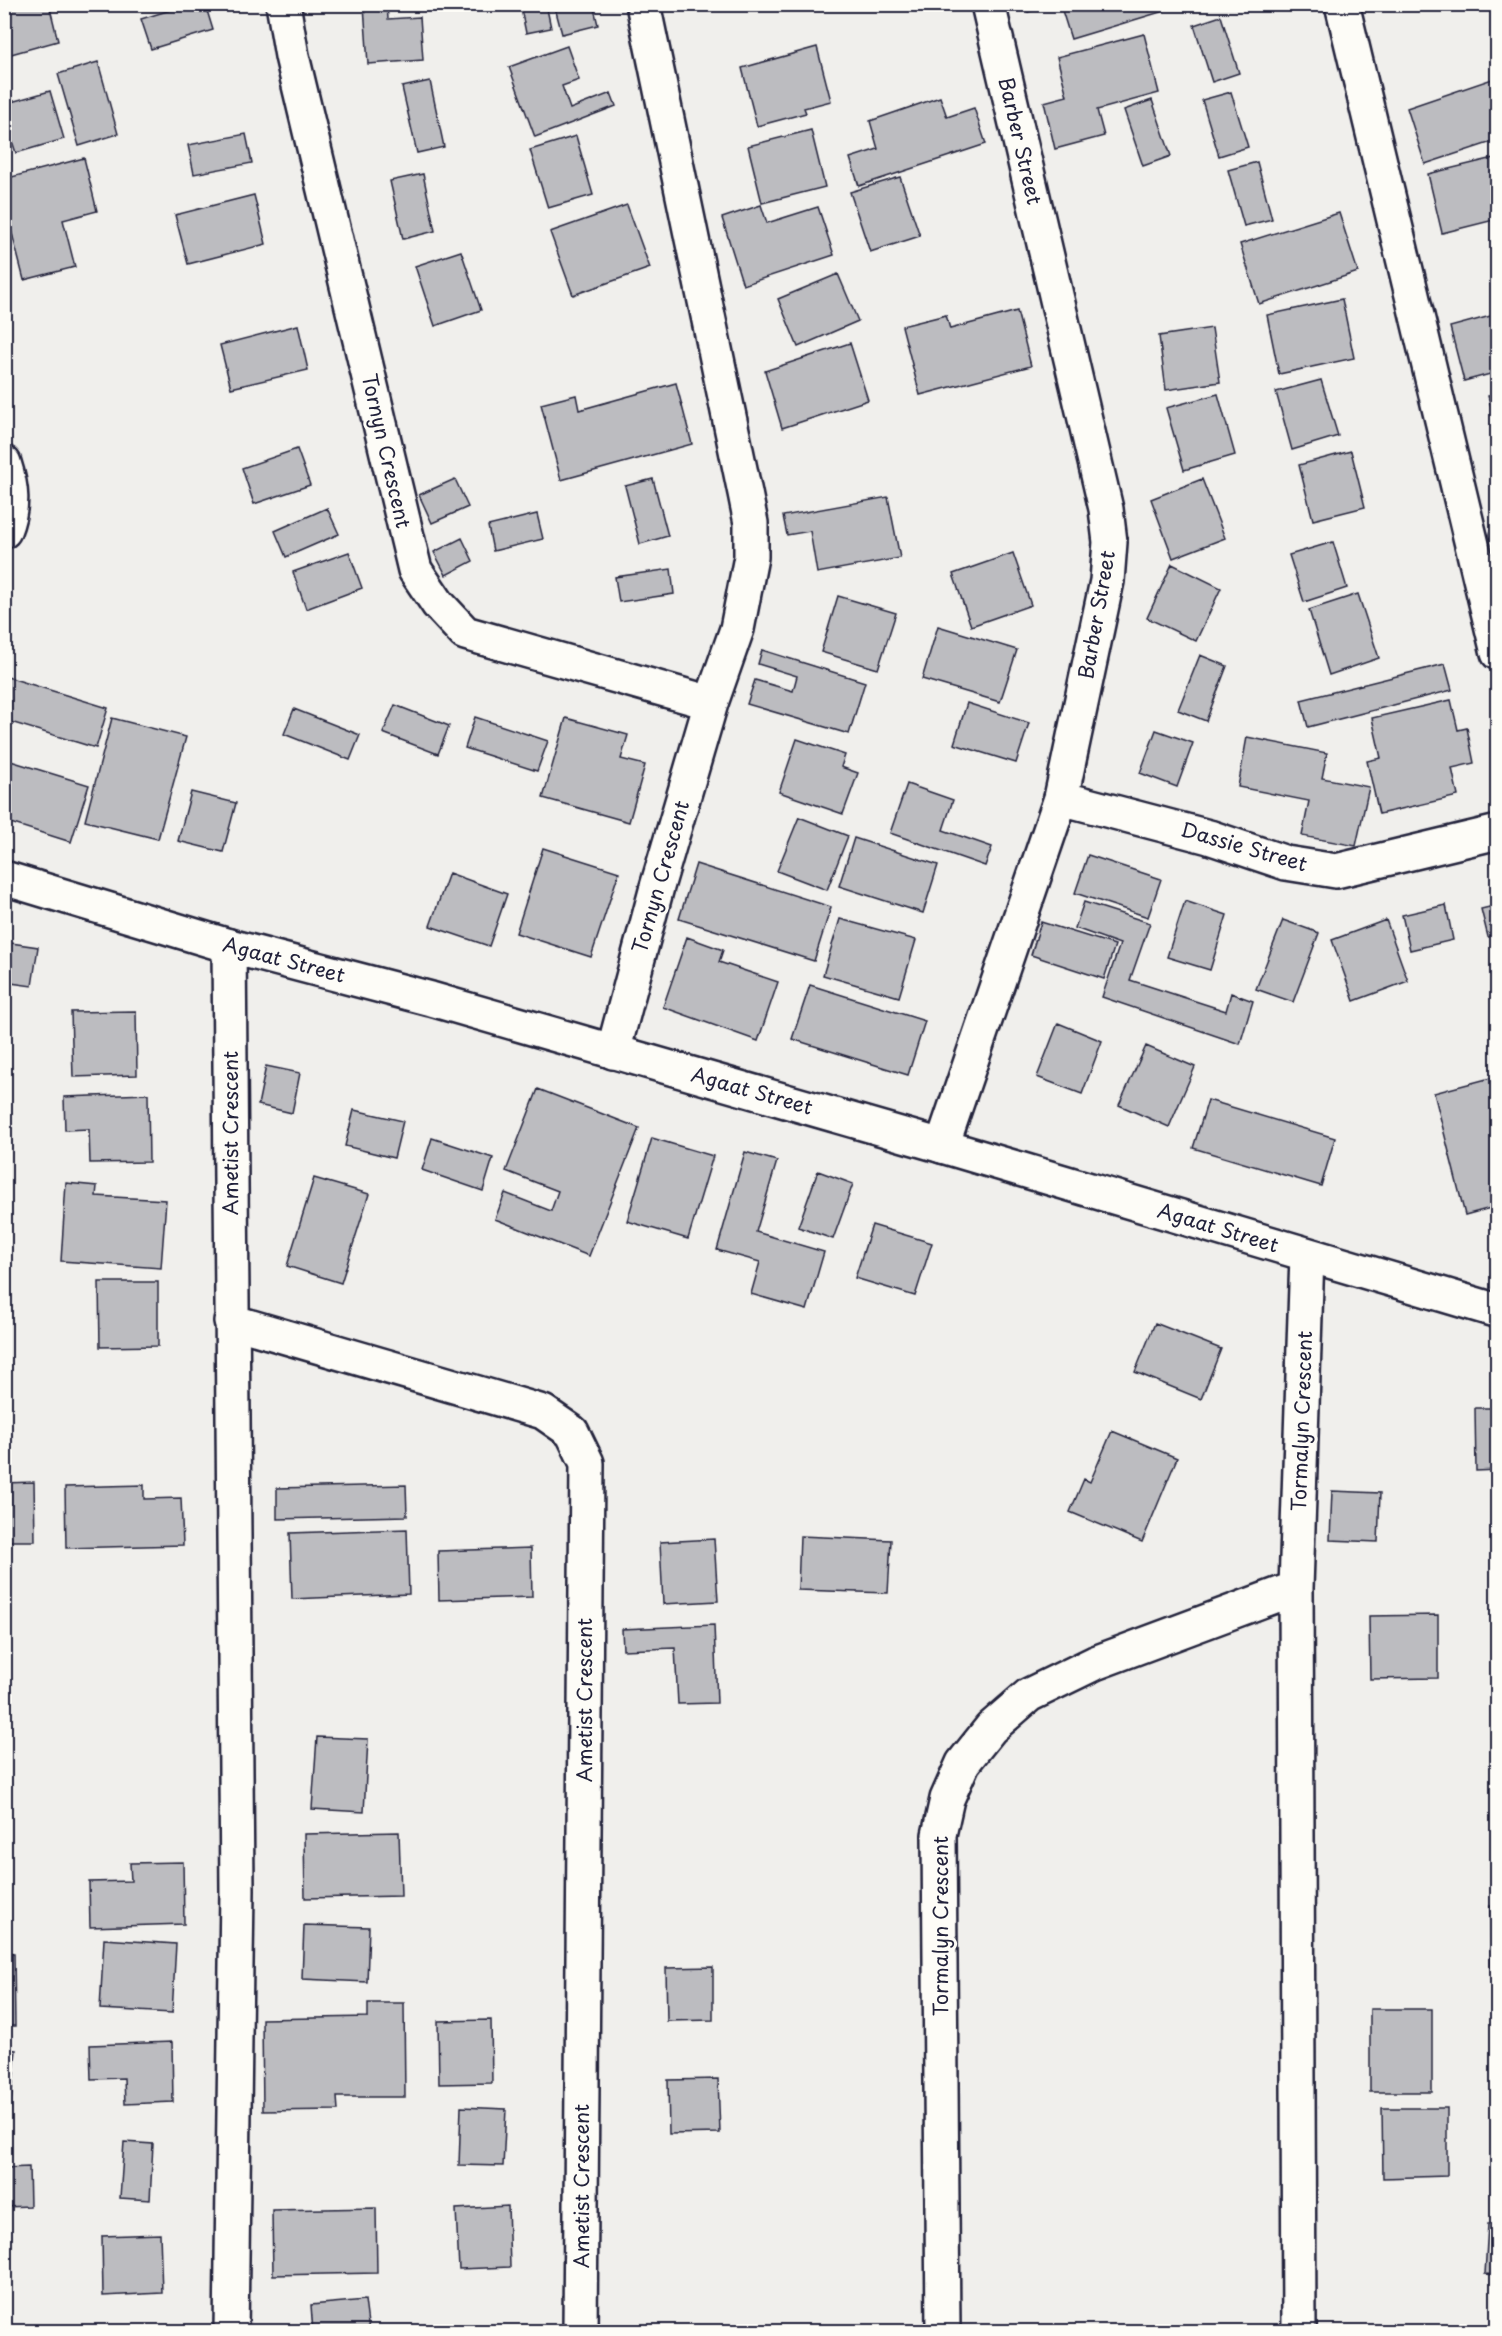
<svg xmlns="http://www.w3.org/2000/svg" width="1502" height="2336" font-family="'Playpen Sans',sans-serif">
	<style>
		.building { fill: #bcbcc0; stroke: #22223b; stroke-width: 1.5 }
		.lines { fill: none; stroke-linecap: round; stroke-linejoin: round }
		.minor-casing { stroke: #22223b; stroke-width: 38 }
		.tertiary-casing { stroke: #22223b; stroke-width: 38 }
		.minor { stroke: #fdfcf7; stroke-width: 33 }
		.tertiary { stroke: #fdfcf7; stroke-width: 33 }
		.labels { text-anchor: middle; stroke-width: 6; stroke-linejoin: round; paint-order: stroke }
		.street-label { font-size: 20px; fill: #22223b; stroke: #fdfcf7 }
	</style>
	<rect width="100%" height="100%" fill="#f0efec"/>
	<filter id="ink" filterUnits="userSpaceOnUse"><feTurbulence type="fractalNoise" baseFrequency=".0167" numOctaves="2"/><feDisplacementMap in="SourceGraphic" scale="12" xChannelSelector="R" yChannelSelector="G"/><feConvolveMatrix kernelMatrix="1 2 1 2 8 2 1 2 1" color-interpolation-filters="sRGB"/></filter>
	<g filter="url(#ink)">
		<path class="building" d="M22,4H49L58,41L4,56V9Z
			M190,4H205L213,30L151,49L141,19Z
			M520,4H546L551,28L526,33Z
			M554,4H593L598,25L562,34Z
			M1025,4H1051L1028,12Z
			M1060,4H1162L1164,11L1071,39Z
			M387,5L388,19L420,17L423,60L368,64L364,6Z
			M1221,16L1239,73L1212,82L1194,25Z
			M1144,34L1159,93L1097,110L1104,136L1055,149L1044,102L1067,96L1057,57Z
			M567,46L579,80L562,86L570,109L611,93L616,106L535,137L509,67Z
			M817,47L831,101L804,108L806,113L757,126L742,68Z
			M98,62L118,134L79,146L58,74Z
			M1498,77V140L1425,164L1407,108Z
			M430,81L444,147L417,153L402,87Z
			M50,91L64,139L16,153L4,116V104Z
			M1231,92L1248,147L1219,156L1202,100Z
			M940,97L947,117L974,108L986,144L859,186L850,158L878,149L870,121Z
			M1152,100L1171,156L1143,166L1124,110Z
			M811,130L825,187L762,203L748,146Z
			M246,134L252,163L194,174L188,145Z
			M576,136L593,195L548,208L530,150Z
			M1498,157V219L1442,233L1428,174Z
			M84,158L97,211L63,220L75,267L24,280L4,202V179Z
			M1257,162L1272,219L1244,226L1228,170Z
			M423,174L435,231L403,239L390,181Z
			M900,177L920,236L870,252L850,192Z
			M254,195L266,244L188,264L175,215Z
			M627,205L650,268L573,295L550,232Z
			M761,205L767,223L818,207L834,255L743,285L722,218Z
			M1339,213L1358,272L1259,304L1240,244Z
			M461,251L481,310L435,326L415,266Z
			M838,274L858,321L798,347L778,299Z
			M1342,299L1354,358L1279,374L1267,315Z
			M1017,311L1031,366L920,395L902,326L946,315L950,329Z
			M1498,314V372L1464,381L1450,327Z
			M298,325L308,370L231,388L220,345Z
			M1212,328L1220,382L1166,390L1159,336Z
			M850,343L868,400L782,428L765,371Z
			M1321,380L1338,436L1292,450L1276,392Z
			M676,383L692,444L561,480L541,404L576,395L579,410Z
			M1498,393V432L1488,396Z
			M1218,394L1235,455L1184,470L1166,408Z
			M297,449L310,485L254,504L242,468Z
			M1351,451L1365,507L1313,520L1299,465Z
			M455,479L468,507L432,523L419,495Z
			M653,479L668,536L640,544L625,486Z
			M1202,479L1225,538L1173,558L1151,499Z
			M888,497L900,558L817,573L810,531L787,535L783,516Z
			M327,508L339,534L286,557L275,531Z
			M537,514L543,539L493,551L488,526Z
			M462,538L473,561L446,575L434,552Z
			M1333,542L1347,588L1304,602L1289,555Z
			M349,552L362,588L306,609L293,572Z
			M1013,553L1031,605L971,626L953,574Z
			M1172,564L1221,588L1196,641L1147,618Z
			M671,569L674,594L619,602L615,577Z
			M1358,594L1379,658L1329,675L1309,610Z
			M838,596L896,613L878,669L821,652Z
			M938,626L1017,650L1000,702L922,679Z
			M762,650L865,682L849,734L747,704L755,680L793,691L797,676L758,664Z
			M1200,655L1227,666L1206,721L1178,710Z
			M1445,664L1452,690L1308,727L1301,700Z
			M4,676L108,708L96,748L4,720Z
			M1451,700L1458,730L1467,728L1474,763L1452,768L1458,796L1379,814L1367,761L1381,758L1372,718Z
			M967,703L1029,723L1016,763L954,744Z
			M395,705L449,726L438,754L383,733Z
			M294,709L360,735L350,760L284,734Z
			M475,717L548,741L537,771L465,748Z
			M112,718L186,737L158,839L85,821Z
			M566,718L628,735L621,759L645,765L629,822L543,798Z
			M1156,730L1193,743L1177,787L1140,773Z
			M1247,737L1327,753L1322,778L1369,787L1356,846L1302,836L1309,801L1238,787Z
			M797,739L845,755L841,767L858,773L843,814L779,792Z
			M4,759L89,785L71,842L4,821Z
			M907,784L953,800L943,830L992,847L985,866L890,833Z
			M191,792L236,803L223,852L178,841Z
			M799,817L848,836L827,890L777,871Z
			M854,838L938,865L923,913L839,886Z
			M543,848L619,872L591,957L516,933Z
			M1088,855L1161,879L1148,917L1075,893Z
			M696,864L831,907L814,961L679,919Z
			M449,873L507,894L489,946L430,926Z
			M1185,901L1227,915L1210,970L1167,957Z
			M1084,902L1150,923L1130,980L1226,1011L1231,993L1253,1001L1240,1044L1102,997L1120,944L1075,928Z
			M1446,905L1453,940L1410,950L1402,915Z
			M1498,905V935L1488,937L1481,909Z
			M840,919L916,940L899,997L823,975Z
			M1283,920L1319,933L1293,1002L1256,989Z
			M1386,920L1408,981L1354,1001L1332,940Z
			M1041,922L1115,945L1104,979L1031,955Z
			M687,937L723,950L719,962L778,982L758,1041L663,1007Z
			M4,942L38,947L32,986L4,982Z
			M810,985L925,1021L908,1075L792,1039Z
			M136,1011L137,1075L73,1077L71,1012Z
			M1058,1023L1102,1041L1082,1094L1037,1077Z
			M1146,1046L1195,1067L1169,1127L1119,1105Z
			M266,1066L300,1073L292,1113L258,1105Z
			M1498,1076V1206L1465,1215L1434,1093Z
			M538,1089L639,1128L589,1256L495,1219L505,1193L551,1211L558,1191L506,1171Z
			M148,1094L149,1162L90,1163L89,1129L65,1130L64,1097Z
			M1208,1100L1335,1138L1321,1186L1193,1148Z
			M354,1110L403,1121L394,1158L345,1146Z
			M432,1138L493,1158L483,1191L422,1170Z
			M652,1138L713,1156L688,1239L627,1221Z
			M745,1152L777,1161L756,1232L824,1252L807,1310L751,1294L760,1262L717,1250Z
			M818,1171L853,1184L833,1239L798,1227Z
			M314,1178L369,1194L341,1283L287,1266Z
			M66,1183L97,1186L96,1196L166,1200L161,1268L61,1261Z
			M872,1225L932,1243L915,1296L855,1278Z
			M99,1282H158V1346L100,1347Z
			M1155,1323L1221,1349L1201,1399L1135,1372Z
			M1475,1408H1498V1470L1476,1471Z
			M1112,1431L1177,1458L1142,1542L1070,1512L1084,1479L1090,1482Z
			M34,1482L35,1541H4V1483Z
			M144,1485V1499L181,1498L183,1545L66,1548L65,1487Z
			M406,1485L407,1516L277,1519V1488Z
			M1332,1491L1380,1493L1378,1542L1330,1540Z
			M407,1529L409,1594L292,1599L290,1533Z
			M800,1536L891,1540L888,1593L798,1590Z
			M714,1539L718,1601L663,1604L660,1542Z
			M531,1548L532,1597L439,1600L438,1551Z
			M1438,1615V1678L1370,1679L1369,1616Z
			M714,1625L717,1703L678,1704L675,1648L623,1650L622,1629Z
			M317,1737L368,1739L364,1812L312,1809Z
			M399,1832L401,1896L305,1898L304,1834Z
			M183,1862L184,1924L90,1927L89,1882L131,1881L130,1863Z
			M1490,1906H1498V1971H1491Z
			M304,1925L369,1927L367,1982L302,1979Z
			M104,1939L176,1944L172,2013L100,2009Z
			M4,1953H14L15,2026H4Z
			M713,1967V2020L667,2021L666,1968Z
			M368,2003H404L405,2097H337L338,2110L263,2111L262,2019L368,2017Z
			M1370,2009H1432V2092H1370Z
			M491,2020L492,2083L439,2084L438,2021Z
			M172,2042L173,2102L125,2104L124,2078L91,2079L90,2045Z
			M4,2049L16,2050L10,2113L4,2112Z
			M718,2079L720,2133L669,2134L668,2080Z
			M461,2107L506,2109L503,2166L459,2165Z
			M1382,2108H1447V2176L1383,2178Z
			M124,2142L153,2144L150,2200L120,2198Z
			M29,2167L30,2206L4,2207V2168Z
			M508,2206L510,2267L459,2269L456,2209Z
			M376,2208L377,2273L273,2275L272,2210Z
			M1488,2224H1498V2275L1485,2274Z
			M160,2234L162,2293L103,2296L102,2236Z
			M365,2300L369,2332H313L311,2305Z"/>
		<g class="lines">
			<g class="minor-casing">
				<path id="minor" d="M283,4L292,56L415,570L438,604L465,633L711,703
					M1342,4L1498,653
					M4,463C12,488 14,506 4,531
					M1061,798L1209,837L1286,863L1336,871L1498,832
					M229,946L237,1890L231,2332
					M613,1052L657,887L711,703L737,629L751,557V523L745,493L643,4
					M942,1146L1061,798L1107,581L1110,542L1106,509L988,4
					M231,1321L543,1412L572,1432L587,1463L580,2332
					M943,2332L939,1835L947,1799L963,1763L991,1728L1029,1695L1095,1663L1296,1588
					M1299,2332L1296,1588L1307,1255"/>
			</g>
			<g class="tertiary-casing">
				<path id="tertiary" d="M4,878L229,946L431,999L942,1146L1498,1311"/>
			</g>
			<use href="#minor" class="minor"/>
			<use href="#tertiary" class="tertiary"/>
		</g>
	</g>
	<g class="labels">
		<g class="street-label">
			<text transform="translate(1020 141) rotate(77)" y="7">Barber Street</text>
			<text transform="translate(386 451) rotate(77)" y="7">Tornyn Crescent</text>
			<text transform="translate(1097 615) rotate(-80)" y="7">Barber Street</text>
			<text transform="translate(1244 847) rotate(16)" y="7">Dassie Street</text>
			<text transform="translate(661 877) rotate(-74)" y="7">Tornyn Crescent</text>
			<text transform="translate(284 960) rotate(15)" y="7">Agaat Street</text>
			<text transform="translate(752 1091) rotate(16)" y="7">Agaat Street</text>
			<text transform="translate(231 1133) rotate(-90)" y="7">Ametist Crescent</text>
			<text transform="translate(1218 1228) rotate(17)" y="7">Agaat Street</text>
			<text transform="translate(1302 1421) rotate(-88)" y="7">Tormalyn Crescent</text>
			<text transform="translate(585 1700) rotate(-90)" y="7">Ametist Crescent</text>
			<text transform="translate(941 1926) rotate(-90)" y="7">Tormalyn Crescent</text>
			<text transform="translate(582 2186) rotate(-90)" y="7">Ametist Crescent</text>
		</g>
	</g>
	<rect width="1502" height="2336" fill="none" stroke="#fdfcf7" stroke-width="24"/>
	<rect x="12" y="12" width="1478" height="2312" fill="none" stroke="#22223b" stroke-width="2" filter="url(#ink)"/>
</svg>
